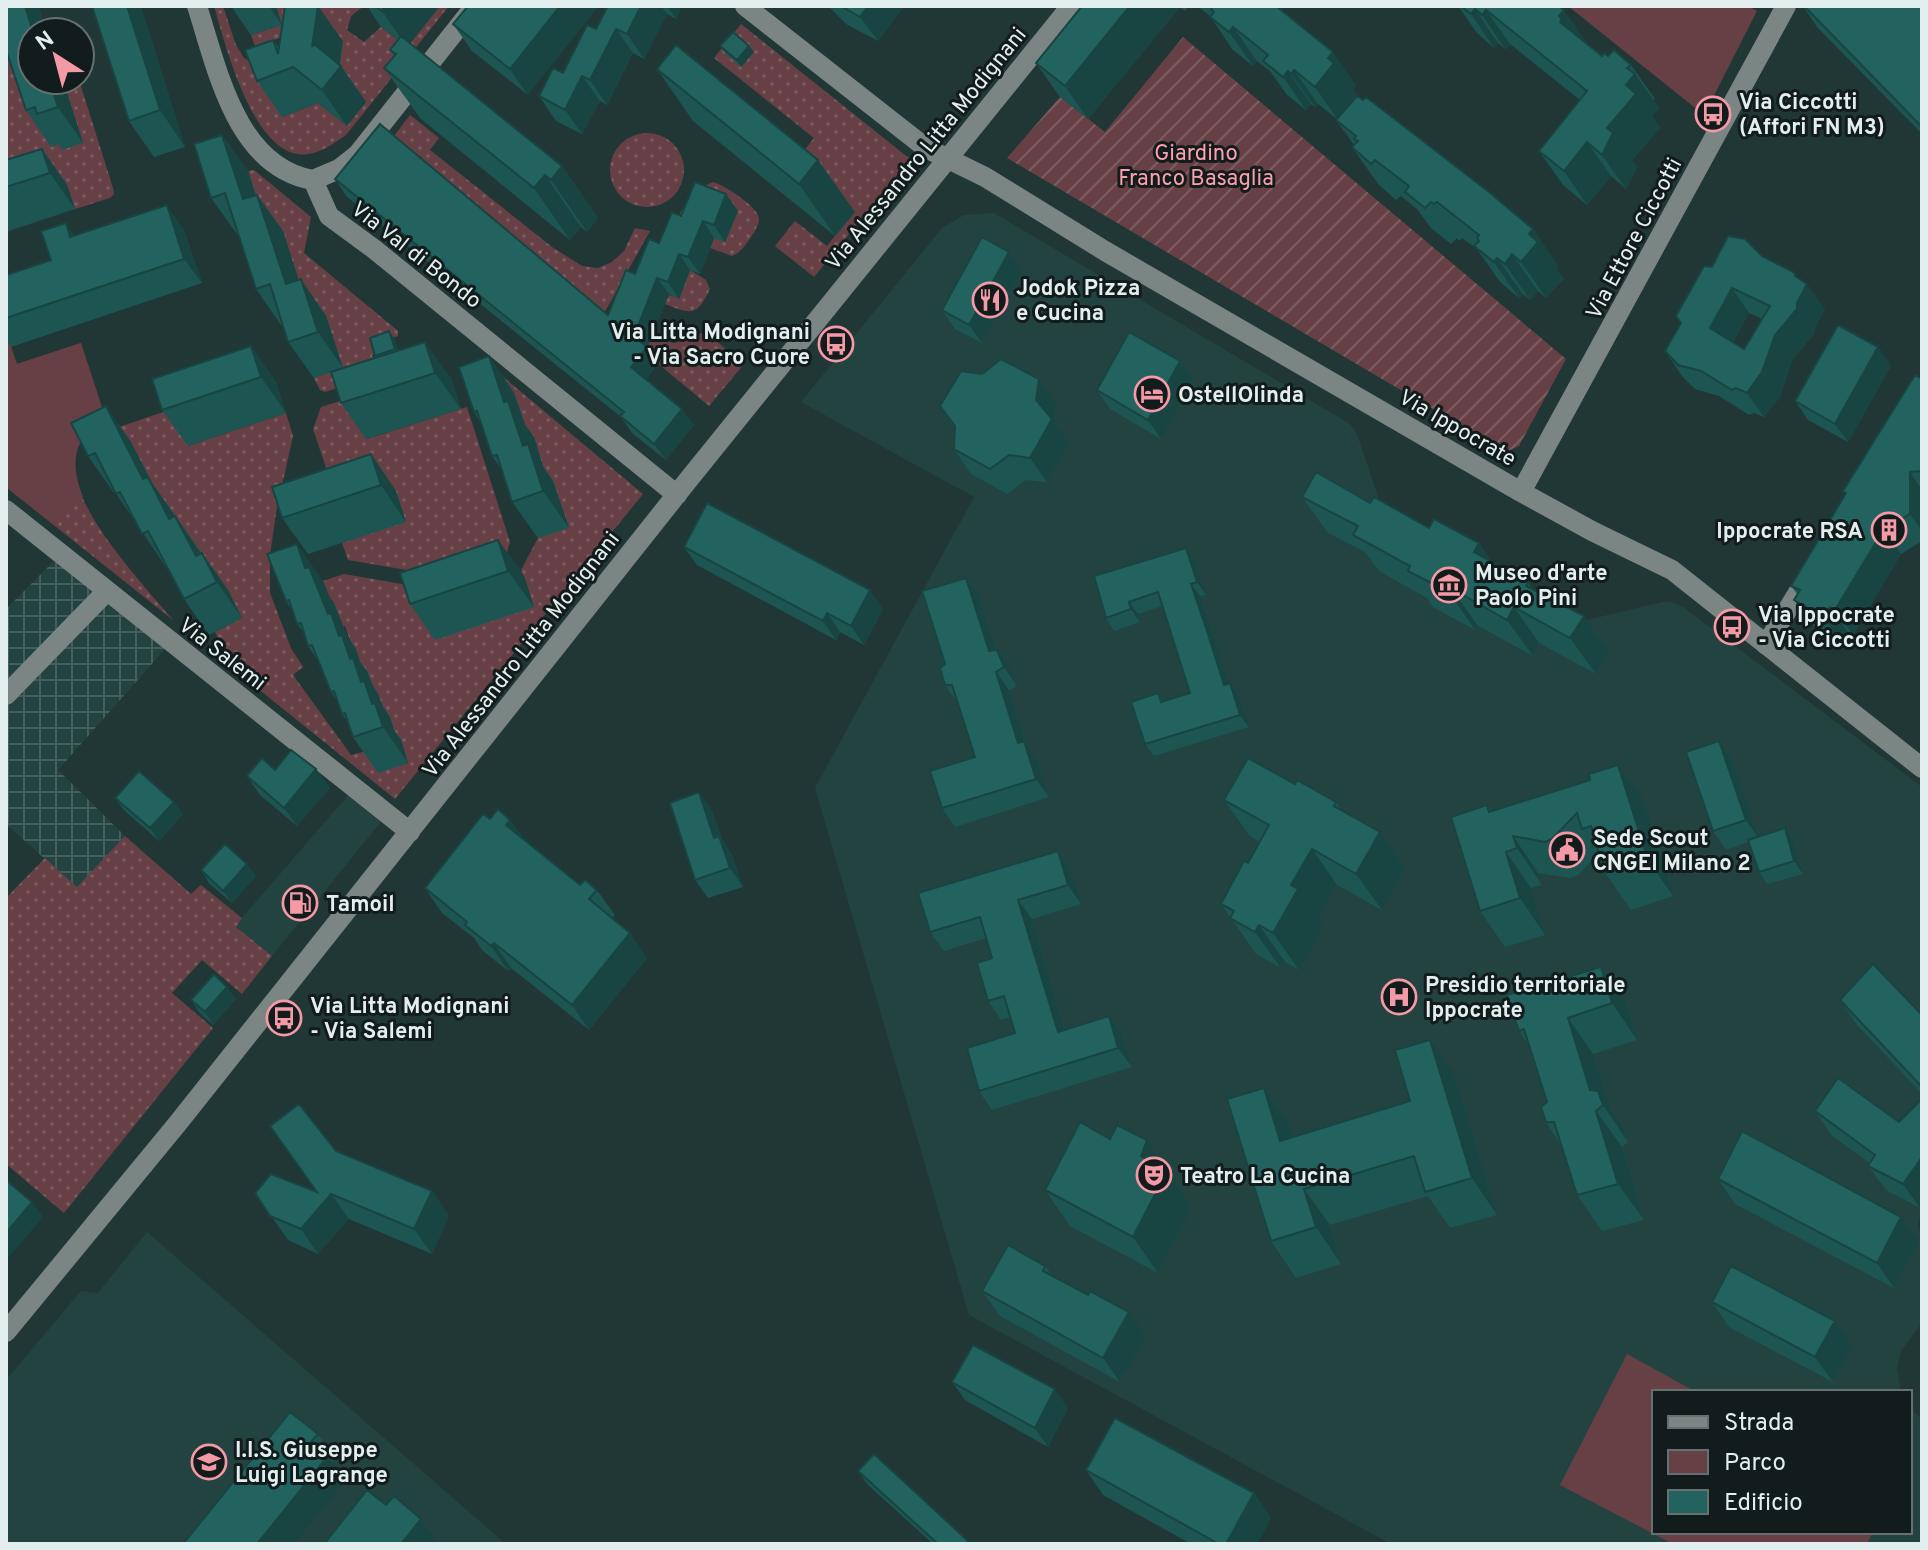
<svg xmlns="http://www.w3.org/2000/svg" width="1928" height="1550" font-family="Overpass,sans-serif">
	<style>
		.built { fill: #234341 }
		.industrial { fill: url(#industrial-grid) }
		.grass { fill: url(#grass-dots) }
		.park { fill: #674046 }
		.garden { fill: url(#garden-furrows) }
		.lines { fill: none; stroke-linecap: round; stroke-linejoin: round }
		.minor { stroke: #7a8584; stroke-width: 20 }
		.wall { fill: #1d5552; fill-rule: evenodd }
		.shaded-wall { fill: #184542 }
		.building { fill: #22635f; stroke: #184542; stroke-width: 2; fill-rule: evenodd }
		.labels { text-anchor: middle; stroke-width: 6; stroke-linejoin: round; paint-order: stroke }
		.poi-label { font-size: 22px; font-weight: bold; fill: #e2efee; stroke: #131c1c; text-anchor: start }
		.street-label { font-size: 22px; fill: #e2efee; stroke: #131c1c }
		.park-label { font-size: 22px; fill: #fca0ad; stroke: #131c1c }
	</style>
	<defs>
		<pattern id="industrial-grid" width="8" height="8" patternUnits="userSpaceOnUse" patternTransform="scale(2)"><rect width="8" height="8" fill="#234341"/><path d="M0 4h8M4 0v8" fill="none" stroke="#435e5d"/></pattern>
		<pattern id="grass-dots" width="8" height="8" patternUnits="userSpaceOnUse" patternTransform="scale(2)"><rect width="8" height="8" fill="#674046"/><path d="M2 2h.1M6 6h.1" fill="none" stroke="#7c5c61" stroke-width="1.8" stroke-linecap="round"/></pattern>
		<pattern id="garden-furrows" width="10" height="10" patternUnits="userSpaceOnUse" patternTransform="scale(2)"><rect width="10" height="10" fill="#674046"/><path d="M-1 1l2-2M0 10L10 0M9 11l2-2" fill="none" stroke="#7c5c61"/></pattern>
	</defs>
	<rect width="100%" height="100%" fill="#213736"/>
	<path class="built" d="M994,213L1350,424L1357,434L1386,520L1574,623L1663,602H1672L1683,607L1922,787V1206L1918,1227L1922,1237V1323L1901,1351L1897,1369L1901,1392H1654V1532H1910V1408L1922,1419V1544H1391L969,1315L815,788L974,497L801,402L942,228L964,215Z
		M351,792L384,818L272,956L235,926Z
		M147,1232L506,1544H6V1380L81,1291L98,1293Z"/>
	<path class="industrial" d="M55,560L166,648L58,770L125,836L77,888L6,824V609Z"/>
	<path class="grass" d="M214,6H223L236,45L244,58L262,68L282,117L318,103L347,126L307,29L255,46L251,35L281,25L276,6H364L351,16L347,30L364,42L381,27L407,47L440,6H449L346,135C334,143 323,152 308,154C254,162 225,43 214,6Z
		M6,10L52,146L60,143L63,80H79L113,188L114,194L110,198L75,209L67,185L6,176Z
		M741,24L910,159L814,277L775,246L795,221L827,246L854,212L794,163L814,138L714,58Z
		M410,115L439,138L430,150L552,247L582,266L598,268L612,262L624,251L635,228L650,231L602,317L391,140Z
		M610 170a37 37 0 1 1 74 0a37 37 0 1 1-74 0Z
		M254,170L311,217L304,253L398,331V336L384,341L377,353L372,355L378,375L325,392L320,390L314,378L342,368L311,320L283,231L268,235L248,171Z
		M713,182C724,185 759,207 759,219C759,225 754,232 751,237C745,245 742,252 732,256L710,248L714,238L725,241L682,218L680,213L696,190Z
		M690,270L706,280L710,289C697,316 692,315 665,304L669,295L679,298Z
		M620,332L675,343L705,332L744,364L709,406Z
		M6,333L17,364L81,343C83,368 89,397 88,422C87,435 75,447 74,462C72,510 143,584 173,620L6,487Z
		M483,360L643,494L395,799L210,650L218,638L215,632L242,618L222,593L201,552L104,441L119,427L175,408L188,446L286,413L293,436L276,513L270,555V593L291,648L303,667L293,675L351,755L370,750L408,764L401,740H397C383,701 358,667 345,626L342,627L323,581L344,574L534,607L521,570L538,538L568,527L548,482L534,438H529Z
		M353,397L367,439L467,407L510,542L506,556L448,577L348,560L342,543L406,521L334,491L313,429L321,407Z
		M125,836L191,894L201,885L242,918L236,927L272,956L242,994L202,960L172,993L213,1028L64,1213L6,1164V898L45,858L77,887Z"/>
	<path class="park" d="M1568,6H1748L1757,11L1704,115Z
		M6,333L17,364L81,343L103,410C76,439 68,459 83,497L55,526L6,487Z
		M1627,1354L1696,1392H1654V1532H1873L1867,1544H1673L1560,1485Z"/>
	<path class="garden" d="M1183,37L1566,359L1519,446L1506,452L1007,158L1060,97L1105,132Z"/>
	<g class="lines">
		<path class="minor" d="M197,6C217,68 236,167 313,180
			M745,6L926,148L985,177L1105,251L1521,492L1592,531L1672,570L1922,768
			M313,180L329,216L374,249L677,495
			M313,180L339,169L358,154L475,6
			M1521,492L1786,6
			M6,510L410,832
			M1766,645L1810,573
			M6,695L107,591
			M6,1332L178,1123L689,479L1071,6"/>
	</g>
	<path class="wall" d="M231,6H276L282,25L251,35Z
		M367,6H440L410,43L562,166L598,218L587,232L581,227L570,240L421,119L384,68L394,56L390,50L398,40L381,27Z
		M468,6L528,95L472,51L453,24Z
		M608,6H682L676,19L667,14L644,59L633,53L607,105L600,101L582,134L556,121L539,96L563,73L596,29Z
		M828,6H904L878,41L846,24Z
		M1082,6H1189L1185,11L1180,7L1088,119L1060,97L1036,63Z
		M1197,6H1276L1356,85L1353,90L1357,96L1533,229L1558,266L1556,268L1564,279L1546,298L1538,291L1530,300L1523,294L1519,298L1500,282L1477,249L1462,238L1459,241L1457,238L1451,244L1431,228L1417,209L1401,196L1396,200L1378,184L1352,147L1354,145L1336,120L1337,119L1318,104L1315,107L1311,104L1306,110L1287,95L1270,71L1257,61L1253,66L1233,50L1210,16Z
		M1458,6H1559L1587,44L1602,56H1608L1631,65L1655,99L1653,100L1659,108L1652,116L1660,128L1632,160L1637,167L1626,189L1611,176L1587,205L1563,185L1539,151L1580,100L1510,44L1505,49L1498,43L1494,48L1477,33Z
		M1803,6H1922V134L1817,27Z
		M141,7L185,147L154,157L129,121Z
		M40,10L32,80H63L83,143L62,150L58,144L51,147L26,110Z
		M273,40L279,48L343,41L340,65L366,102L347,126L318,103L282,117L257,81Z
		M720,46L754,52L741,67L725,53Z
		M657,69L855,212L835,236L693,121Z
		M222,135L248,171L256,195H257L283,231L298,280L326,316L343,368L376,358L375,356L389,331L394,338L398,351L451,378L461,409L366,439L341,403L331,372L314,378L288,342L283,324L281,325L256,289L238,234H237L211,198Z
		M42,149L67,185L75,209L6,232V160Z
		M335,179L608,315L635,274L681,216L726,194L738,211L725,242L714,238L700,274L690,270L679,299L669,294L647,348L658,364L646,379L694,425L666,460L632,433L621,417L346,196Z
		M184,230L202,283L11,347L6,340V274L7,275L51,260L75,236Z
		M1009,252L1022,271L982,343L955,329L942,310Z
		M1762,256L1799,279L1825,309L1815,328L1814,334L1792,360L1780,397L1764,417L1754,413L1749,415L1719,396L1695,389L1682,376L1665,351L1712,267ZM1749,313L1762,319L1744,349L1733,342Z
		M251,346L276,382L286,413L188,446L162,410Z
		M1878,347L1891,366L1848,442L1808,420L1795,401Z
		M489,356L514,393L525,425L534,437L543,467L553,481L569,528L538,538L512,502L502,470L492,456L481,423L474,412Z
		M1180,361L1194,379L1161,439L1110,409L1097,390Z
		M1922,379V541L1901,554L1853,635L1847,631L1841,642L1812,625L1794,600L1798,595L1791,586L1846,495L1843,491Z
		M1056,404L1054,422L1069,444L1047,482L1026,480L1007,494L971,474L954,449L955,428L940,406Z
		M71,423L131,442L152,483L228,590L242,618L209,635L184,599L169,570H168L115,492L114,493L88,456Z
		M371,454L396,491L406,522L308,554L282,518Z
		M1302,497L1370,503L1429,528L1479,543L1492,563L1528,582L1533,590L1584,616L1609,652L1596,674L1539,643L1533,656L1477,625L1475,630L1433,607L1427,598L1379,571L1365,552L1328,533Z
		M498,540L524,576L534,607L435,640L410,604Z
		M684,547L883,609L864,645L840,632L836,640L697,565Z
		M1195,561L1206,595L1200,596L1228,684L1239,696L1249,727L1154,756L1145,744L1158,693L1163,702L1190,693L1162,606L1138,614L1140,622L1114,631L1106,618L1094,576Z
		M323,581L327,593L334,603L347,636L356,649L360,662L367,671L372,684L378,694L383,707L390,717L394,730L401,740L408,763L378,773L353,737L349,724L342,714L338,702L331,692L317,659L308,646L304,633L297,624L293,611L286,601Z
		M979,596L996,650L1010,668L1017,686L1009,690L1026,745L1037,760L1049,797L955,827L942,808L975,757L957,702L945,685V664Z
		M1719,741L1732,759L1758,837L1785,828L1793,841L1803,874L1767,884L1759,872L1748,842L1726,850L1713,831Z
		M316,769L330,788L297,826L260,795L247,776L275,770Z
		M1295,784L1336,802L1342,811L1380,832L1405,868L1382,910L1337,885L1318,918L1324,926L1299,970L1285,962L1281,968L1256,954L1221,904L1248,863L1260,842L1250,836L1224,800Z
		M699,792L712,811L722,839L732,855L743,887L708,898L695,880Z
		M115,798L174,802L183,814L159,841L124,810Z
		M1644,801L1673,896L1631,910L1605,873L1599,853L1578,875L1570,878L1538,873L1542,885L1531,888L1545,935L1505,947L1480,911L1487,805L1492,811Z
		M490,819L510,820L524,839L580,885L597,890L615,915L612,918L647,958L589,1030L511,968L508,971L482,950L474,938L442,913L425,888Z
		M1058,851L1071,869L1081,904L1032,919L1065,1029L1109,1016L1122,1035L1132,1067L992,1110L979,1091L1015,1033L1010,1017L1001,1020L988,1001L992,958L986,938L944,951L930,932Z
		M201,870L256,876L232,903L209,883Z
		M1507,995L1626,1003L1637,1040L1593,1054L1610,1108L1623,1127L1628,1142L1622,1147L1644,1220L1602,1231L1577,1195L1560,1144L1546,1122L1547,1102L1530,1047L1519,1031Z
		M236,999L213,1025L199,1012L191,1000Z
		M1840,1000L1922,1015V1094L1857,1025Z
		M1455,1076L1497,1215L1450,1228L1428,1196L1330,1225L1341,1264L1296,1278L1271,1241L1264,1088L1289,1124L1293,1137L1410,1101Z
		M1838,1078L1920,1208L1886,1190L1868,1166L1870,1163L1832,1136L1815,1111Z
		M1110,1139L1147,1140L1192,1207L1158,1273L1070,1226L1045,1190Z
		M336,1151L432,1191L449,1216L432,1254L349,1219L318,1254L288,1240L255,1193L317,1192Z
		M1718,1179L1919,1242L1894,1288L1735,1204Z
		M1045,1266L1052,1275L1088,1295L1129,1312L1146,1337L1120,1382L1000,1316L982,1291Z
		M1712,1302L1852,1346L1833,1382L1729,1327Z
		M952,1382L1068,1408L1048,1447L965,1400Z
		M318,1434L335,1459L332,1462L345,1481L183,1544Z
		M1086,1470L1254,1493L1271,1518L1257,1544H1191L1103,1495Z
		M858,1471L968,1541L970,1544H933L867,1484Z"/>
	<path class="shaded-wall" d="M25,6H37L40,10L47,32H33Z
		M127,6H140L141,7L185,147L160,110Z
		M269,6H276L282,25Z
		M318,6L343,41L339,67L341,66L366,102L347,126L322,90L312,47Z
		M385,6H440L407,47L382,11Z
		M560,6H599L528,95L510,69Z
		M641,6H661L667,14L644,59L627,34Z
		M667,6H682L676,19Z
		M868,6H904L878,41L860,17Z
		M1130,6L1180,7L1088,119L1065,86Z
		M1475,9L1498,43L1494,48L1471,14Z
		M1486,10L1510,44L1505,49L1482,15Z
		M1564,10L1588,44L1560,22L1559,16Z
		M1233,27L1257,61L1253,66L1229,32Z
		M616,29L633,53L607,105L590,80Z
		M749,46L754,52L741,67L737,60Z
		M1333,52L1356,85L1353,90L1357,97L1338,120L1315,87L1328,58Z
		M1294,70L1318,104L1315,107L1291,74Z
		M1288,71L1311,104L1306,110L1283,77Z
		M1635,74L1659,108L1652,116L1660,128L1632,160L1637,167L1626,189L1602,155L1607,128L1626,85Z
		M582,76L600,101L582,134L565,110Z
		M49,80H63L83,143L58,107Z
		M222,135L248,171L268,235L243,199Z
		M1587,142L1611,176L1587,205L1564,171Z
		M42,149L67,185L75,209L50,173Z
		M818,160L855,212L835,236L799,184Z
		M562,166L598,218L587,232L551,180Z
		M545,175L581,227L570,240L534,188Z
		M726,194L738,211L725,242L714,225Z
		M257,195L283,231L311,320L286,284Z
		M167,205L184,230L202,283L184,259Z
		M703,221L714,238L700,274L688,257Z
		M66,223L83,248L70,237Z
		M1533,229L1558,266L1556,268L1564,279L1546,298L1521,262L1529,234Z
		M1009,252L1022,271L982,343L969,325Z
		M679,254L690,270L679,299L668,282Z
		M1512,254L1538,291L1530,300L1505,264Z
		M1497,258L1523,294L1519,298L1494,262Z
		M1795,273L1805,288L1807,284L1825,309L1815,328L1814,334L1792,360L1780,397L1764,417L1747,393L1795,276Z
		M657,278L669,294L647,348L658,364L642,383L631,367L634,336Z
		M301,279L326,316L343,368L318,332Z
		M1732,288L1749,313L1728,353L1710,328Z
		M389,331L394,338L400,356L395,349Z
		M425,342L451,378L461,409L435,373Z
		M251,346L276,382L286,413L261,377Z
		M1878,347L1891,366L1848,442L1835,424Z
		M489,356L514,393L525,425L534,437L543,467L553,481L569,528L543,491L504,402Z
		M1180,361L1194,379L1161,439L1148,420Z
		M1039,379L1056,404L1054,422L1069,444L1047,482L1030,458Z
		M106,406L131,442L152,483L173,513L195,555L143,479Z
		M682,409L694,425L666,460L654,444Z
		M371,454L396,491L406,522L381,485Z
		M1910,472L1922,490V531L1910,514Z
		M175,516L200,552L216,582L196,556Z
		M1884,529L1901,554L1853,635L1835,610Z
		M498,540L524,576L534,607L508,571Z
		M1479,543L1504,580L1474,552Z
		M297,544L323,581L327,593L334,603L347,636L356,649L360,662L367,671L372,684L378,694L383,707L390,717L394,730L401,740L408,763L383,727L305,568Z
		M1186,548L1195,561L1206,595L1197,582Z
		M202,553L228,590L242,618L217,582Z
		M966,578L979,596L1002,670L989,651Z
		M1191,584L1200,596L1233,697L1224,685Z
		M1452,589L1477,625L1475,630L1450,593Z
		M870,590L883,609L864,645L851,626Z
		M1129,602L1138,614L1140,622L1131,609Z
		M1514,607L1539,643L1533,656L1507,620Z
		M1830,607L1847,631L1841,642L1824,617Z
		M827,613L840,632L836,640L823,621Z
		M1584,616L1609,652L1596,674L1570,638Z
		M997,650L1010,668L1017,686L1004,667Z
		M996,672L1009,690L1026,745L1037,760L1049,797L1036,779L1018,743Z
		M1230,683L1239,696L1249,727L1240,715Z
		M1719,741L1732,759L1759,839L1746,820Z
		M1618,765L1644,801L1673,896L1648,860Z
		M316,769L330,788L297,826L284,808Z
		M699,792L712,811L722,839L732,855L743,887L730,868L714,838Z
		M174,802L183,814L159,841L150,828Z
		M510,820L528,844L506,825Z
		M1785,828L1793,841L1803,874L1794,861Z
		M1380,832L1405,868L1382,910L1356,874Z
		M1513,836L1538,873L1542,885L1517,848Z
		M1312,849L1337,885L1318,918L1324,926L1299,970L1273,933L1291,885Z
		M1058,851L1071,869L1081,904L1068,885Z
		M1506,852L1531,888L1545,935L1520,898Z
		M247,864L256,876L232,903L223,891Z
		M1018,900L1032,919L1071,1050L1058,1032Z
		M1259,925L1285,962L1281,968L1255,932Z
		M630,933L647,958L589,1030L572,1005Z
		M494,943L511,968L508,971L491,946Z
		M1601,967L1626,1003L1637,1040L1612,1003Z
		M227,987L236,999L213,1025L205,1012Z
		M1109,1016L1122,1035L1132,1067L1118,1048Z
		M1568,1018L1593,1054L1610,1108L1623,1127L1628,1142L1603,1105L1590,1090Z
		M1430,1040L1455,1076L1497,1215L1472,1178Z
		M1264,1088L1289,1124L1306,1177L1280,1141Z
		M1596,1111L1622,1147L1644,1220L1618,1184Z
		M1147,1140L1192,1207L1158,1273L1133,1237L1141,1156Z
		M1922,1157V1206L1920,1208L1903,1184Z
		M1304,1189L1330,1225L1341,1264L1316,1227Z
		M432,1191L449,1216L432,1254L414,1229Z
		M331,1194L349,1219L318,1254L301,1229Z
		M32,1202L43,1217L6,1260V1233Z
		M1901,1217L1919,1242L1894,1288L1877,1263Z
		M1129,1312L1146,1337L1120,1382L1103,1358Z
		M1835,1321L1852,1346L1833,1382L1815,1357Z
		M1055,1389L1068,1408L1048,1447L1035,1428Z
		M328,1456L345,1481L294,1544H257Z
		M1254,1493L1271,1518L1257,1544H1226Z
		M421,1519L438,1544H401Z"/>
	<path class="building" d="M6,6H25L33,32H32V80H49L58,107L37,114L35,107L26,110L6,50Z
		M92,6H127L160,110L129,121Z
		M285,6H318L312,47L314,44L341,66L322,90L293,67L257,81L245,50L273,40L278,54Z
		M375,6H385L382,11Z
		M468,6H560L510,69L453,24Z
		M608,6H641L627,34L616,29L590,80L582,76L565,110L539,96L553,68L563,73L587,25L596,29Z
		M841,6H868L860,17Z
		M1082,6H1130L1065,86L1036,63Z
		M1213,6H1276L1333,52L1328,58L1334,63L1315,87L1294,70L1291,74L1288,71L1283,77L1263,61L1268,55L1242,34L1233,27L1229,32L1210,17L1214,12L1211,9Z
		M1461,6H1559L1564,10L1559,16L1562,19L1560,22L1602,56L1604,53L1608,56L1614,50L1631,65L1627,68L1635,74L1626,85L1636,94L1607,128L1613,133L1602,155L1587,142L1564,171L1539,151L1587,91L1486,10L1482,15L1475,9L1471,14Z
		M1804,6H1922V127Z
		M733,32L749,46L737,60L720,46Z
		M401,36L562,166L551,180L545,175L534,188L384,68L396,54L390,50Z
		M676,45L818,160L799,184L657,69Z
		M1357,96L1363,100L1366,97L1489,192L1533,229L1529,234L1538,242L1521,262L1512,254L1505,264L1497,258L1494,262L1474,246L1479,241L1477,238L1479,235L1437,202L1434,204L1431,202L1425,208L1405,192L1409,186L1375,160L1371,164L1352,147L1358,141L1354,139L1356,136L1336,120Z
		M380,124L608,315L626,270L635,274L649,239L659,243L672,212L681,216L695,182L726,194L714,225L703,221L688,257L679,254L668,282L657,278L634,336L647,347L631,367L682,409L654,444L620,416L624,412L335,179Z
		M222,135L243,199L257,195L286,284L301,279L318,332L288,342L270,284L256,289L225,193L211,198L194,144Z
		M42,149L50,173L6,187V160Z
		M167,205L184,259L6,318V275L51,260L41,231L66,223L70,237Z
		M1728,236L1745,239L1762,256L1795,273V276L1807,284L1797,303V309L1775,335L1762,372L1747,393L1736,388L1732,390L1701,371L1678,365L1665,351L1681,323L1676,316L1704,266L1712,267ZM1732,288L1770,306L1744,349L1710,328Z
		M982,237L1009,252L969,325L942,310Z
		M1838,325L1878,347L1835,424L1795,401Z
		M389,331L395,349L375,356L370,338Z
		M1129,332L1180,361L1148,420L1097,390Z
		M425,342L435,373L341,403L331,372Z
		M251,346L261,377L162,410L152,379Z
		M489,356L504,402L508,401L523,446L528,444L543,491L512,502L497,455L492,456L477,411L474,412L459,367Z
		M1001,359L1039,379L1036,400L1052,419L1030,458L1009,455L990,469L954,449L955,426L940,406L961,371L982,374Z
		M1915,375L1922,379V471L1910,472V514L1884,529L1835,610L1830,607L1824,617L1794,600L1800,590L1791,586L1846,493L1843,491Z
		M106,406L143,479L148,477L169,519L175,516L196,556L202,553L217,582L184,599L148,531L142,534L120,492L116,494L95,453L88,456L71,423Z
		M371,454L381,485L282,518L272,487Z
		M1316,472L1370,503L1374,497L1429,528L1434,519L1479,543L1474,552L1528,582L1526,586L1584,616L1570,638L1514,607L1507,620L1452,589L1450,593L1408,571L1410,566L1353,535L1358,526L1302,497Z
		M707,503L870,590L851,626L827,613L823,621L684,547Z
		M498,540L508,571L410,604L400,573Z
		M297,544L305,568L309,567L328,614L331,613L339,636L342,635L350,659L353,658L361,682L364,680L372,704L375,703L383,727L353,737L345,713L342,714L334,691L331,692L312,645L308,646L301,623L297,624L289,600L286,601L267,554Z
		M1186,548L1197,582L1191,584L1208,634L1224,685L1230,683L1240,715L1145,744L1131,702L1158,693L1161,702L1190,693L1158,592L1129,602L1131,609L1106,618L1094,576Z
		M966,578L989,651L997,650L1004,667L996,672L1018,743L1024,741L1036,779L942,808L930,771L975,757L952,685H945L940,668L945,664L922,591Z
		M1719,741L1746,820L1713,831L1686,752Z
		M291,750L316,769L284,808L247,776L262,758L275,770Z
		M1248,758L1295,784L1297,780L1336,802L1334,806L1380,832L1356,874L1312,849L1291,885L1298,889L1273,933L1259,925L1255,932L1230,918L1234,911L1221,904L1244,861L1248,863L1269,825L1224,800Z
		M1618,765L1648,860L1605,873L1591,826L1582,829L1577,813L1552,839L1545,842L1513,836L1517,848L1506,852L1520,898L1480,911L1451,817L1487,805L1489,812L1590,780L1589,774Z
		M139,771L174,802L150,828L115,798Z
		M699,792L714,838L719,836L730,868L695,880L670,803Z
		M498,809L510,820L506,825L580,885L585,880L597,890L589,899L630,933L572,1005L494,943L491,946L465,925L467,922L425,888L483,814L490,819Z
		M1785,828L1794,861L1759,872L1748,840Z
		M225,844L247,864L223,891L201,870Z
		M1058,851L1068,885L1018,900L1058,1032L1109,1016L1118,1048L979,1091L967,1048L1015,1033L1004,996L988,1001L977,963L992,958L980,917L930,932L918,893Z
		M1873,964L1922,1015V1087L1840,1000Z
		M1601,967L1612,1003L1568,1018L1590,1090L1598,1091L1603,1105L1596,1111L1618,1184L1577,1195L1554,1122H1546L1541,1107L1547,1102L1524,1029L1519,1031L1507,995Z
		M214,974L227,987L205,1012L191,1000Z
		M1430,1040L1472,1178L1425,1192L1414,1156L1304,1189L1316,1227L1271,1241L1227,1099L1264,1088L1280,1141L1410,1101L1395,1050Z
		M1838,1078L1899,1122L1922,1099V1157L1903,1184L1868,1166L1875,1155L1815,1111Z
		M299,1104L336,1151L432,1191L414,1229L331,1194L301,1229L270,1216L255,1193L271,1174L317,1192L270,1126Z
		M1080,1122L1110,1139L1117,1125L1147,1140L1141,1156L1167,1171L1133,1237L1045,1190Z
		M1742,1131L1901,1217L1877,1263L1718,1179Z
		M6,1180L32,1202L6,1233V1204L7,1203L6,1201Z
		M1008,1245L1045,1266L1043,1271L1088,1295L1090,1291L1129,1312L1103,1358L982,1291Z
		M1731,1266L1835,1321L1815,1357L1712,1302Z
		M973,1345L1055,1389L1035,1428L952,1382Z
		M290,1412L318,1434L311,1442L328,1456L257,1544H183Z
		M1115,1418L1254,1493L1226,1544H1219L1086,1470Z
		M874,1454L968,1541L965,1544H938L858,1471Z
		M367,1490L386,1505L394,1496L421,1519L401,1544H324Z"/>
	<defs>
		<g id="bus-ring" transform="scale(1.8)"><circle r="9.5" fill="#131c1c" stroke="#f49aa7" stroke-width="1.5"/><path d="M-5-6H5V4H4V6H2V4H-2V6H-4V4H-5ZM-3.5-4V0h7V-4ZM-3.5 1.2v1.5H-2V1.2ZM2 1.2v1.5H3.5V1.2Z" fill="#f49aa7"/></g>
		<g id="restaurant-ring" transform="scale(1.8)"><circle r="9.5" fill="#131c1c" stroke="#f49aa7" stroke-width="1.5"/><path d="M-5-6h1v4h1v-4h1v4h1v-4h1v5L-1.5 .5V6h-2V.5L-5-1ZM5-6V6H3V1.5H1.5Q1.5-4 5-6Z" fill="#f49aa7"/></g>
		<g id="hotel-ring" transform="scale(1.8)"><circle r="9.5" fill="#131c1c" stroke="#f49aa7" stroke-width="1.5"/><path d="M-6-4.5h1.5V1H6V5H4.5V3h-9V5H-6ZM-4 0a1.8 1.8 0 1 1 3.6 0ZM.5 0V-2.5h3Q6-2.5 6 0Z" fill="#f49aa7"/></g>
		<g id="building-ring" transform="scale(1.8)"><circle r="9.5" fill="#131c1c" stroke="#f49aa7" stroke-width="1.5"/><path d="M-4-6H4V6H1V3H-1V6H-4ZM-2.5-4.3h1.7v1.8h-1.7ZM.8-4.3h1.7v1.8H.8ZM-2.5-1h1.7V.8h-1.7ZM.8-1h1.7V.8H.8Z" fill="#f49aa7"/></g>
		<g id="museum-ring" transform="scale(1.8)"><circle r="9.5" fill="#131c1c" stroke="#f49aa7" stroke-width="1.5"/><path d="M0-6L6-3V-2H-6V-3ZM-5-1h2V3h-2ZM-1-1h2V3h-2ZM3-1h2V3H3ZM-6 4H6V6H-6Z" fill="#f49aa7"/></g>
		<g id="civic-ring" transform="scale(1.8)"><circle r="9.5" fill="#131c1c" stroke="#f49aa7" stroke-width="1.5"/><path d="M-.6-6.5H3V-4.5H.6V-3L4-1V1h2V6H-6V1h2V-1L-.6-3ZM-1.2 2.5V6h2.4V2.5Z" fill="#f49aa7"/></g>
		<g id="fuel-ring" transform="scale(1.8)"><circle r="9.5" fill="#131c1c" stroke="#f49aa7" stroke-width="1.5"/><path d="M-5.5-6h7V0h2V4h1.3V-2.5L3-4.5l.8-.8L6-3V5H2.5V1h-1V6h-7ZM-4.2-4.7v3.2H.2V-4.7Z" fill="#f49aa7"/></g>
		<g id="hospital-ring" transform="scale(1.8)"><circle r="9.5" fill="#131c1c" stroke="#f49aa7" stroke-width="1.5"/><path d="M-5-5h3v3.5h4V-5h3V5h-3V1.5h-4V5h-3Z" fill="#f49aa7"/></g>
		<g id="theatre-ring" transform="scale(1.8)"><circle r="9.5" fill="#131c1c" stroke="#f49aa7" stroke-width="1.5"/><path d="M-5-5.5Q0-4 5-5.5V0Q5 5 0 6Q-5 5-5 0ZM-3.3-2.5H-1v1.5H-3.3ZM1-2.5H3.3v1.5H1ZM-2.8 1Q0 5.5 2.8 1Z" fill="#f49aa7"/></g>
		<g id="school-ring" transform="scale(1.8)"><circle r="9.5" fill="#131c1c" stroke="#f49aa7" stroke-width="1.5"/><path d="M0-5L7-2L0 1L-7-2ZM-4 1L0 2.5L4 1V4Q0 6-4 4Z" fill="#f49aa7"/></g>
	</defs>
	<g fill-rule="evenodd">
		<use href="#bus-ring" x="1713" y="114"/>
		<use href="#restaurant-ring" x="990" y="300"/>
		<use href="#bus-ring" x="836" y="344"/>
		<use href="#hotel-ring" x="1152" y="394"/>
		<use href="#building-ring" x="1889" y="530"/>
		<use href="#museum-ring" x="1449" y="585"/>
		<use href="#bus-ring" x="1732" y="627"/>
		<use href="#civic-ring" x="1567" y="850"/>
		<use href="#fuel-ring" x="300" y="903"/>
		<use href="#hospital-ring" x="1399" y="997"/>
		<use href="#bus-ring" x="284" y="1018"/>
		<use href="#theatre-ring" x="1154" y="1175"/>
		<use href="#school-ring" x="209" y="1462"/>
	</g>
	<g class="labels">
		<g class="poi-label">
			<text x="1739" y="109">Via Ciccotti<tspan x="1739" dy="25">(Affori FN M3)</tspan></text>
			<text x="1016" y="295">Jodok Pizza<tspan x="1016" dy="25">e Cucina</tspan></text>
			<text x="810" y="339" text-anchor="end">Via Litta Modignani<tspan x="810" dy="25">- Via Sacro Cuore</tspan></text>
			<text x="1178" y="402">OstellOlinda</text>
			<text x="1863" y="538" text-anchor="end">Ippocrate RSA</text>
			<text x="1475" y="580">Museo d'arte<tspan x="1475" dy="25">Paolo Pini</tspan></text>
			<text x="1758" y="622">Via Ippocrate<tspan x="1758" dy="25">- Via Ciccotti</tspan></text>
			<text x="1593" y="845">Sede Scout<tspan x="1593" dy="25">CNGEI Milano 2</tspan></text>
			<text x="326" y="911">Tamoil</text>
			<text x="1425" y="992">Presidio territoriale<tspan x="1425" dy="25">Ippocrate</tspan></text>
			<text x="310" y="1013">Via Litta Modignani<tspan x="310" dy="25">- Via Salemi</tspan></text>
			<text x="1180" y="1183">Teatro La Cucina</text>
			<text x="235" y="1457">I.I.S. Giuseppe<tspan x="235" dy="25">Luigi Lagrange</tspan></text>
		</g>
		<g class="street-label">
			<text transform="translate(925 148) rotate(-51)" y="8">Via Alessandro Litta Modignani</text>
			<text transform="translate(1633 238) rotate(-62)" y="8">Via Ettore Ciccotti</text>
			<text transform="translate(417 254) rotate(38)" y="8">Via Val di Bondo</text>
			<text transform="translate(1458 427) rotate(30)" y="8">Via Ippocrate</text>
			<text transform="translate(223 653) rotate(38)" y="8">Via Salemi</text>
			<text transform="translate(520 654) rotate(-52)" y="8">Via Alessandro Litta Modignani</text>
		</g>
		<g class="park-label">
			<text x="1196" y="160">Giardino<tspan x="1196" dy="25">Franco Basaglia</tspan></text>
		</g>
	</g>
	<rect width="1928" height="1550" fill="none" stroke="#e2efee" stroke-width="16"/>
	<rect x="1652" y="1390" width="260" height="144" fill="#131c1c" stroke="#667070" stroke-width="2"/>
	<rect x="1668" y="1416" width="40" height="12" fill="#7a8584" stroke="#667070" stroke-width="2"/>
	<text x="1724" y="1430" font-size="24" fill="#e2efee">Strada</text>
	<rect x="1668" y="1450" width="40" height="24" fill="#674046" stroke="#667070" stroke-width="2"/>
	<text x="1724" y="1470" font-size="24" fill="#e2efee">Parco</text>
	<rect x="1668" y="1490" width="40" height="24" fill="#22635f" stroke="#667070" stroke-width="2"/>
	<text x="1724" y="1510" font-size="24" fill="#e2efee">Edificio</text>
	<g transform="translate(56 56) rotate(324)"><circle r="38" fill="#131c1c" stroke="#667070" stroke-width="2"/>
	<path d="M0-6L14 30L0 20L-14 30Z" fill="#f49aa7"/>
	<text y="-12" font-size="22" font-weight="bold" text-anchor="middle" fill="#e2efee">N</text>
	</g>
</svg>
